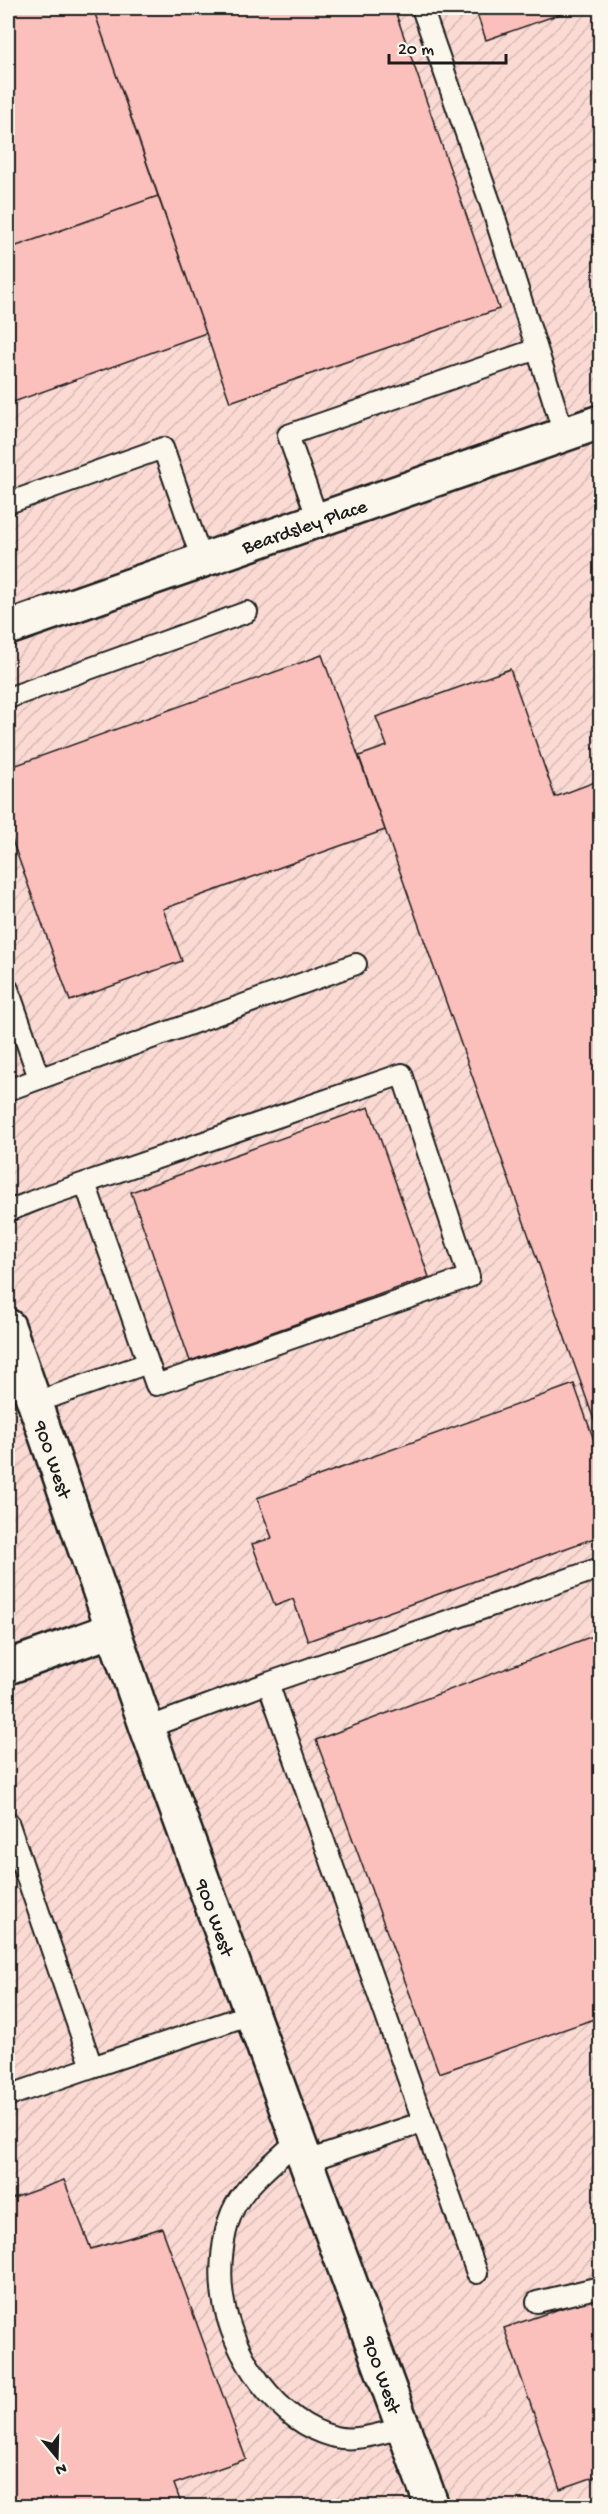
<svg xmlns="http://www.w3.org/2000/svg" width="608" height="2514" font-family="'Gochi Hand',sans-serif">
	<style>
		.industrial { fill: url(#industrial-furrows) }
		.building { fill: #fbbfbc; stroke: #1c1c1c; stroke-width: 1.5 }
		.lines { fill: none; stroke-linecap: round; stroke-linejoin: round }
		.service-casing { stroke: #1c1c1c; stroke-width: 24 }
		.minor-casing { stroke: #1c1c1c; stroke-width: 38 }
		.secondary-casing { stroke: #1c1c1c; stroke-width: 38 }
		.service { stroke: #fbf7ec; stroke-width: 20 }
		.minor { stroke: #fbf7ec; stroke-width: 33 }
		.secondary { stroke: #fbf7ec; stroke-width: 33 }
		.labels { text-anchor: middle; stroke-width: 6; stroke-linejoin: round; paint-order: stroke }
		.street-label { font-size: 20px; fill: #1c1c1c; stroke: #fbf7ec }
	</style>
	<defs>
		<pattern id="industrial-furrows" width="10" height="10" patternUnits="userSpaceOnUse" patternTransform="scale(1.5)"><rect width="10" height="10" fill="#fbdad4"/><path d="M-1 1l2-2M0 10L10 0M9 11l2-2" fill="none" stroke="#d7bab5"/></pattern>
	</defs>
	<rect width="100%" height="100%" fill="#fbe6de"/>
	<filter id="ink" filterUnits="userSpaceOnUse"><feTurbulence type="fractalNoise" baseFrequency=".0167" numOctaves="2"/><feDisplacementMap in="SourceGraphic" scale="12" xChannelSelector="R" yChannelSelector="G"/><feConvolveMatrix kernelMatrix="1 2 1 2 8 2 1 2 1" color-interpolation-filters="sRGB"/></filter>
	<g filter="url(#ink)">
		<path class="industrial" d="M8,8H600V2506H8Z"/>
		<path class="building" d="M8,8H93L158,196L8,249Z
			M93,8H394L499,309L230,402Z
			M475,8H577L486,40Z
			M158,196L206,333L8,404V249Z
			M322,655L385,830L163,909L182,961L70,1001L8,829V768Z
			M510,669L555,797L600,780V1437L359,756L387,746L376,717Z
			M369,1107L429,1277L190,1361L131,1192Z
			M574,1384L600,1457V1536L308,1641L293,1599L275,1606L252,1544L272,1538L257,1498Z
			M598,1634L600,1642V2017L439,2073L316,1740Z
			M64,2180L91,2249L162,2228L246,2459L174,2484L182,2506H8V2200Z
			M594,2297L600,2315V2475L560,2489L504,2328Z"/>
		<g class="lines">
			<g class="service-casing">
				<path id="service" d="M422,8L491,205L564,434
					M8,503L163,448L202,560
					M318,520L288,435L537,349
					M8,698L247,612
					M8,989L39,1078
					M8,1090L356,964
					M8,1211L41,1198L402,1074L469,1277L156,1385L85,1183
					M34,1403L148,1363
					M147,1728L268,1683
					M8,1822L92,2067L251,2014
					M8,2096L92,2067
					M297,2141C277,2160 243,2186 232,2212C222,2236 219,2271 223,2297C231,2354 277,2422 335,2437C357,2442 381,2433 403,2428
					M304,2162L424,2122
					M477,2273L268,1683L600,1568
					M537,2302L600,2287"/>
			</g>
			<g class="minor-casing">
				<path id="minor" d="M8,628L600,422
					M8,1667L112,1630"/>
			</g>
			<g class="secondary-casing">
				<path id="secondary" d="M8,1326L147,1728L432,2506"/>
			</g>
			<use href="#service" class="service"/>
			<use href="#minor" class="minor"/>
			<use href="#secondary" class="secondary"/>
		</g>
	</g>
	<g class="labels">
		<g class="street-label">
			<text transform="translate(304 525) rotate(-19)" y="7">Beardsley Place</text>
			<text transform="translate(54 1459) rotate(71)" y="7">900 West</text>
			<text transform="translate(216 1917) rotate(70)" y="7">900 West</text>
			<text transform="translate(383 2374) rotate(70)" y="7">900 West</text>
		</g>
	</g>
	<rect width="608" height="2514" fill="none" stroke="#fbf7ec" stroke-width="30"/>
	<rect x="15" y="15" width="578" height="2484" fill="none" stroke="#1c1c1c" stroke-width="2" filter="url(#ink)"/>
	<g transform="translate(57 2457) rotate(161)" stroke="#fbf7ec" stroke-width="4.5" paint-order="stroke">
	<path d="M0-4.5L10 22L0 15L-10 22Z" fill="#1c1c1c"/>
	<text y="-9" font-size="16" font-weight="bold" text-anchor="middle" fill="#1c1c1c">N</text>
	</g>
	<path d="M389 54v9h117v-9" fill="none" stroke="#1c1c1c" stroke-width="3"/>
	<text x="398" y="54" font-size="18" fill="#1c1c1c" stroke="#fbf7ec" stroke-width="4.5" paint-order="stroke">20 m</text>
</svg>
